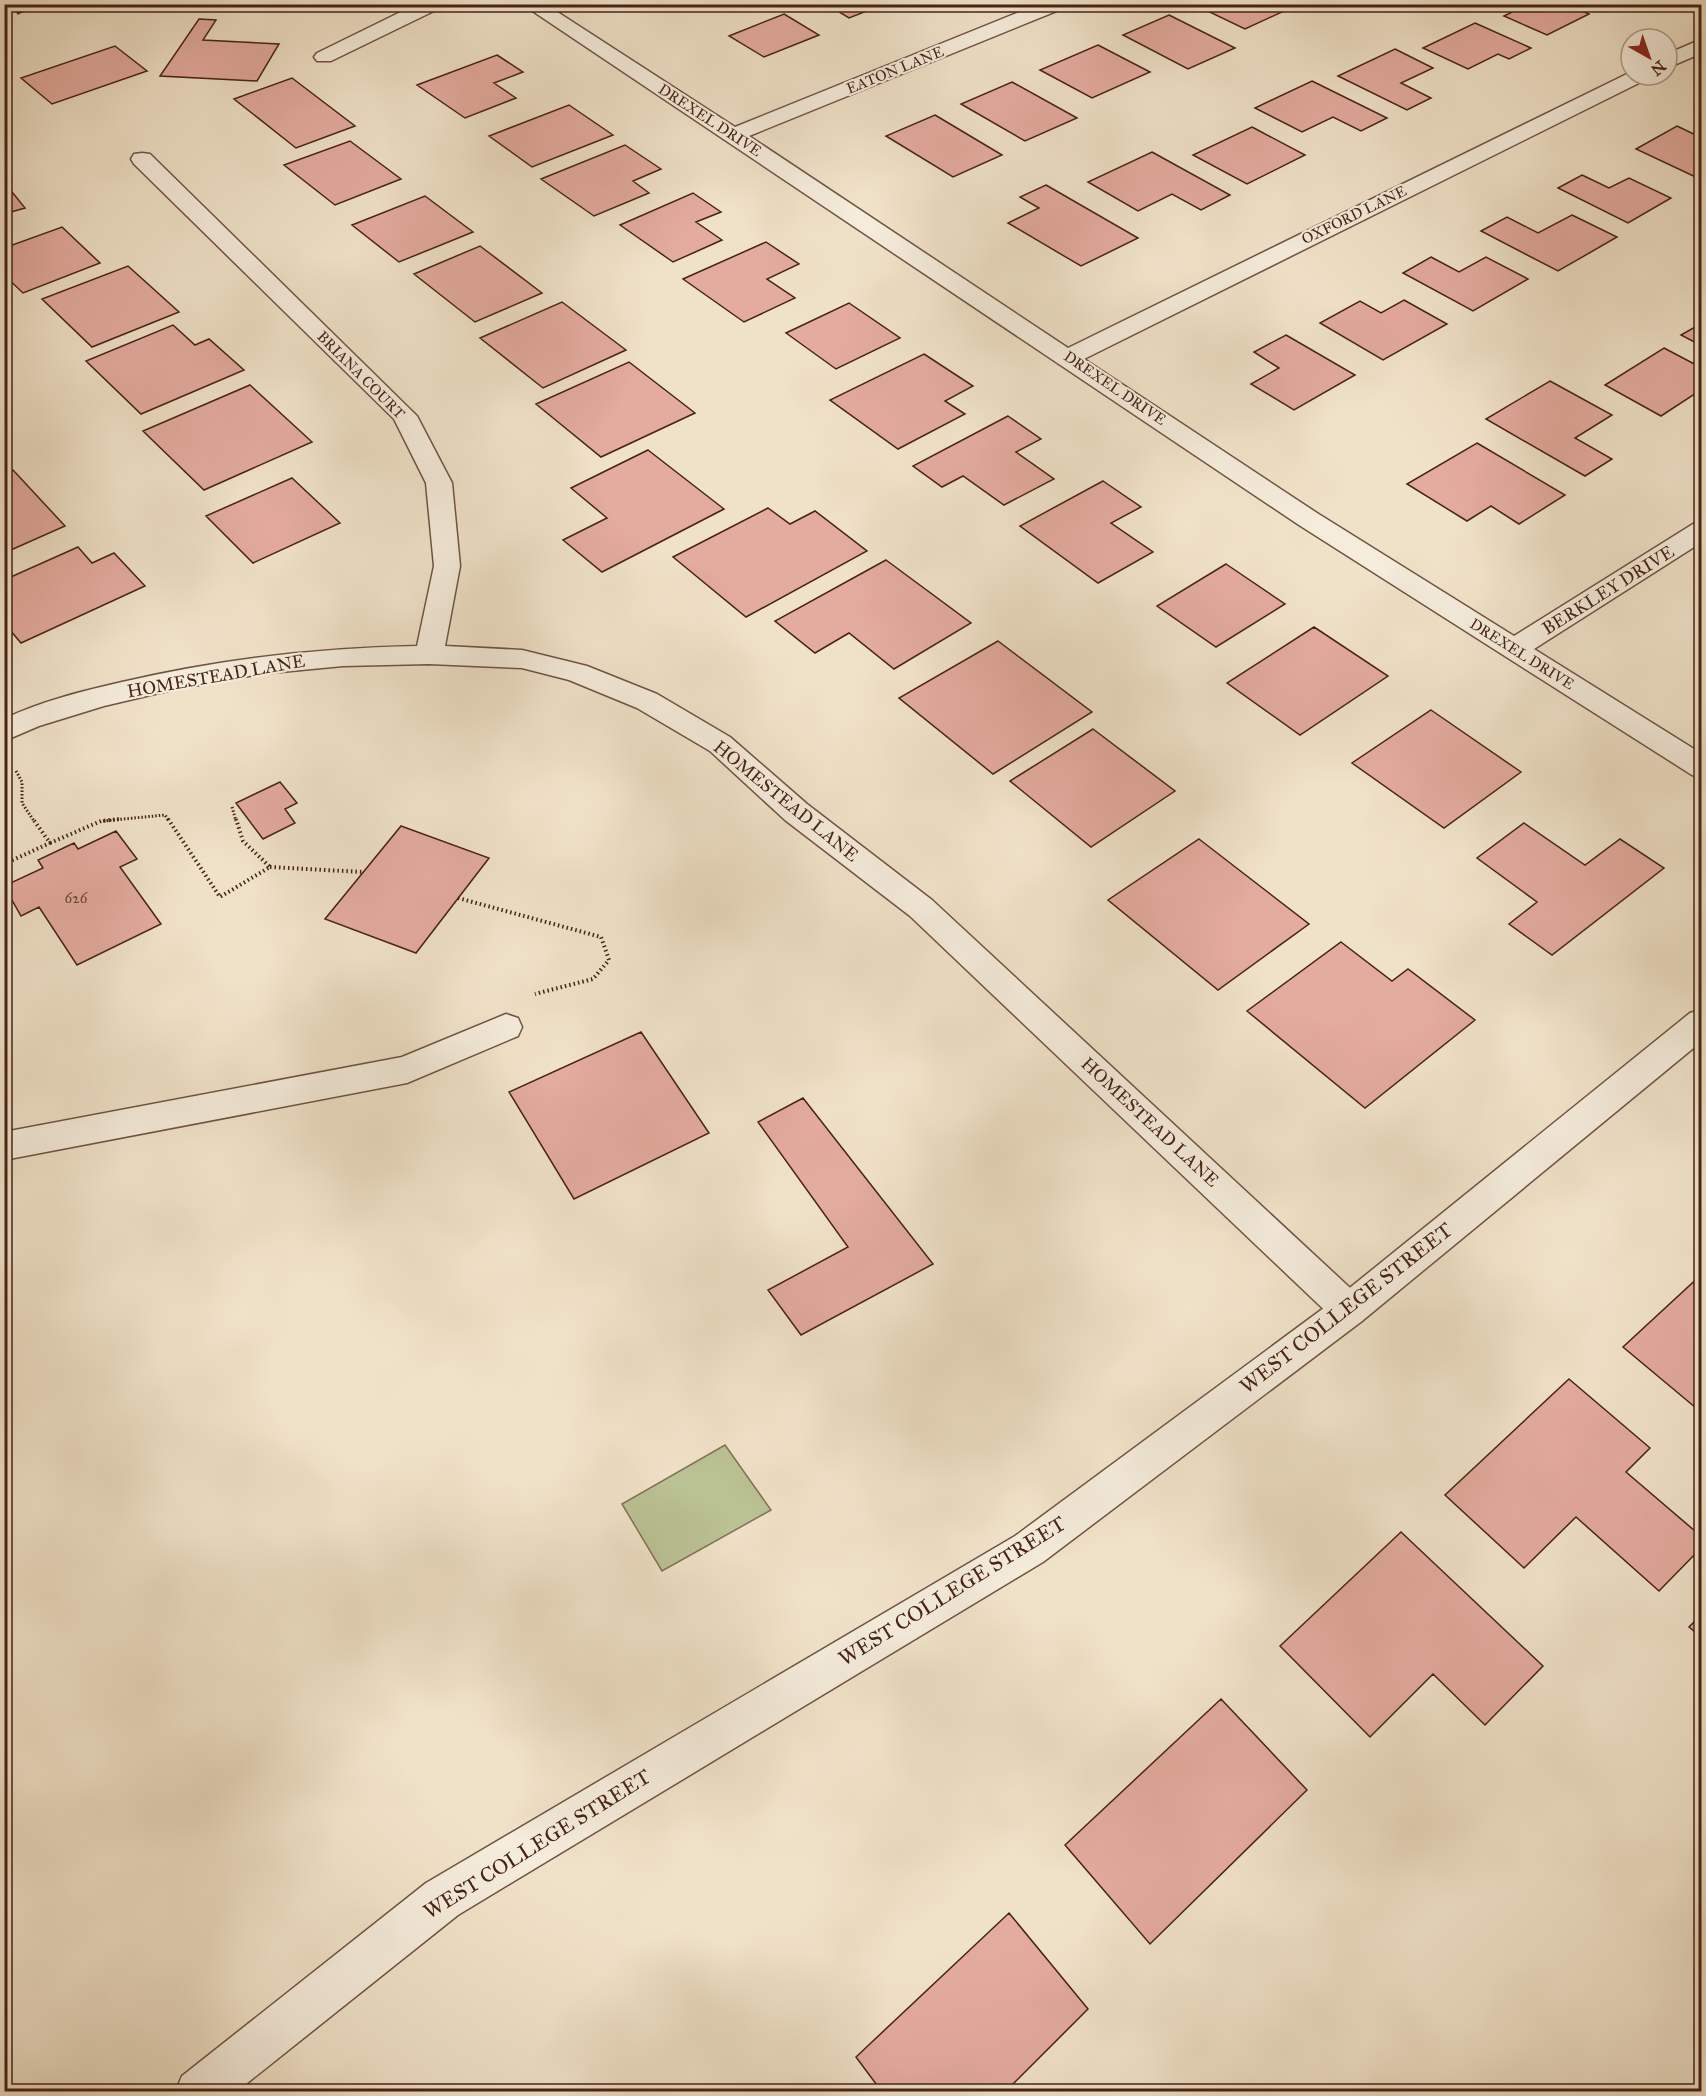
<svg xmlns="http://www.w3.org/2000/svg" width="1706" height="2096" font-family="'IM FELL Great Primer',serif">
  <rect width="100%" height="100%" fill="#f0e2c9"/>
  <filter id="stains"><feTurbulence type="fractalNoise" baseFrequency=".00333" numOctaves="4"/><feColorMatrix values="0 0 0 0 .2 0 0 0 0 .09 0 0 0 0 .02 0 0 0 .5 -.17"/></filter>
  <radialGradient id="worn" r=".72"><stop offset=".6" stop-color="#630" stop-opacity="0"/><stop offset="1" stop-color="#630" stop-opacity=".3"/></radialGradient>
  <path fill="#bbc395" stroke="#807355" stroke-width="1.5" d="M725 1445 771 1510 662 1571 622 1504Z"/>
  <path fill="#e4ab9f" stroke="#462315" stroke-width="1.5" d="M826 4H906L891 10 882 5 849 18Z
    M1200 4H1297V5L1245 29 1197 6Z
    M1528 4H1567L1589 14 1547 35 1504 16Z
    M784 14 819 35 764 57 729 36Z
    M1169 15 1235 48 1188 69 1123 35Z
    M199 19 216 20 203 40 279 44 257 81 160 76Z
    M1475 23 1531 48 1509 59 1498 54 1468 69 1423 48Z
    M1098 45 1150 72 1092 98 1040 70Z
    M115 46 147 71 52 104 21 78Z
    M1395 49 1433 68 1401 83 1431 98 1407 110 1338 76Z
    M497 55 523 72 494 83 516 98 465 118 417 85Z
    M292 78 355 126 296 148 234 99Z
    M1312 81 1387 118 1361 131 1333 117 1302 132 1255 108Z
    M1012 82 1077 118 1025 141 961 104Z
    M569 105 613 135 532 167 489 136Z
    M935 115 1002 155 953 177 886 136Z
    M1677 126 1702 138V180L1636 149Z
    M1252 127 1305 155 1247 184 1193 155Z
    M350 141 401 179 335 205 284 165Z
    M625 145 661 169 633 181 649 193 594 216 541 179Z
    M1152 152 1230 195 1201 210 1172 194 1138 211 1088 182Z
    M1582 175 1609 188 1629 178 1671 198 1628 223 1558 188Z
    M4 182 25 208 4 214Z
    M1046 185 1138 238 1081 266 1008 223 1039 208 1020 197Z
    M693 193 721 212 696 222 722 240 673 262 620 225Z
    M425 196 473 232 399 262 352 225Z
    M1572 215 1617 237 1558 271 1481 231 1507 217 1538 233Z
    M62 227 100 263 23 293 4 275V248Z
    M766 242 799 264 767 279 795 298 744 322 683 279Z
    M480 246 542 293 475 322 414 274Z
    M1431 257 1459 272 1486 257 1528 279 1473 311 1403 273Z
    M128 266 179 312 92 347 42 299Z
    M1404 300 1447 324 1383 360 1320 323 1360 301 1381 313Z
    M562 302 626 350 543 388 480 338Z
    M849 303 900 338 836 369 786 333Z
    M1702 323V346L1681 335Z
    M173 325 195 345 209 339 244 370 141 414 86 361Z
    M1286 335 1355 375 1294 410 1251 384 1279 368 1254 352Z
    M1664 348 1702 368V396L1696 393 1661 416 1605 385Z
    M924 354 973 386 945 401 965 414 898 449 830 400Z
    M629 362 695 413 601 457 536 404Z
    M1550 381 1612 415 1575 438 1612 459 1585 476 1486 419Z
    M250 385 312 442 204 490 143 431Z
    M1008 416 1041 439 1016 452 1054 479 1004 505 963 476 942 487 913 466Z
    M1477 443 1565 495 1519 524 1491 506 1467 521 1407 484Z
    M648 450 724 509 602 572 563 540 607 518 571 488Z
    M13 470 65 526 4 553V473Z
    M292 478 340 523 253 563 206 516Z
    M1103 481 1141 507 1111 523 1153 552 1098 583 1020 526Z
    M768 508 790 524 815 511 867 551 746 617 673 557Z
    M78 547 92 563 114 553 145 586 21 643 4 623V580Z
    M886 560 971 623 894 669 849 633 815 653 775 621Z
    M1226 564 1285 604 1216 647 1157 606Z
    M1314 627 1388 676 1300 735 1227 683Z
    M998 641 1092 712 993 774 899 698Z
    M1431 710 1521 772 1444 828 1352 763Z
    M1093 729 1175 791 1091 847 1010 781Z
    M280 782 297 803 285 809 295 823 263 839 236 803Z
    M1524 823 1585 865 1620 839 1664 868 1552 955 1509 924 1537 902 1477 858Z
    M401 826 489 858 416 953 325 919Z
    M116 831 137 859 120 867 161 924 77 965 39 907 21 916 4 886 43 868 38 860 74 843 78 849Z
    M1199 839 1309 924 1218 990 1108 900Z
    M1341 942 1392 981 1408 969 1475 1020 1365 1108 1247 1011Z
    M641 1032 709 1133 574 1199 509 1092Z
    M803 1098 933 1264 801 1335 768 1290 848 1247 758 1122Z
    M1702 1274V1413L1623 1347Z
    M1569 1379 1650 1448 1626 1472 1702 1537V1547L1659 1591 1576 1517 1524 1568 1445 1495Z
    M1401 1532 1543 1666 1485 1725 1433 1674 1370 1737 1280 1646Z
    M1702 1614V1638L1689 1627Z
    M1221 1699 1307 1790 1150 1944 1065 1845Z
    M1009 1913 1088 2009 1005 2092H882L856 2057Z"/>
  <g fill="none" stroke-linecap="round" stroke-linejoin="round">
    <defs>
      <path id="service" d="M506 1014 518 1018 522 1027 518 1036 407 1083 4 1160V1132L402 1057Z"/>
      <path id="minor" d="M417 4H442L440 8 331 61H317L314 57 317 53Z
        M522 4H545L735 127 1039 4H1066L1064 8 749 136 1068 348 1631 72V75H1650L1647 79 1084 359 1317 513 1514 636 1693 524 1702 522V542L1534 649 1702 754V778L1692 775 1299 525Z
        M1702 39V53L1667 68V54Z
        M142 153 150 154 417 416 452 483 460 566 445 646 522 650 587 666 657 694 730 737 807 804 932 900 1362 1299 1367 1310 1362 1321 1349 1326 1336 1321 910 916 785 820 710 751 637 708 569 680 522 668 429 664 343 666 260 674 172 690 104 706 39 726 4 741V719C41 701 83 691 122 682 220 659 317 648 417 646L434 566 426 483 394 419 134 164 131 159 134 154Z"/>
      <path id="tertiary" d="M1702 1009V1041L1362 1321 1043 1562 458 1915 236 2092H175L182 2076 426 1883 1015 1536 1336 1299 1690 1013Z"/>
    </defs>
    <use href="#service" stroke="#705342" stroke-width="3"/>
    <use href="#minor" stroke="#705342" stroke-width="3"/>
    <use href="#tertiary" stroke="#705342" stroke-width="3"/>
    <path stroke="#462315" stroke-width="3" stroke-dasharray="1.5 2" stroke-linecap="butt" d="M16 771 22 782V803L34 821
      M232 807 236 821
      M103 821 165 815 169 821"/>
    <path stroke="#462315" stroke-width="4" stroke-dasharray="1.5 3" stroke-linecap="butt" d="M168 819 220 897 270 867 243 841 236 819
      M50 843 101 821 119 819
      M4 864 50 843 33 819
      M270 867 363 872
      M458 898 601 937 609 960 593 979 535 994"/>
    <use href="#service" fill="#f5ecdc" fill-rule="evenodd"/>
    <use href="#minor" fill="#f5ecdc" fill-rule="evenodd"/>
    <use href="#tertiary" fill="#f5ecdc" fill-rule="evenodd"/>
    <path stroke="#462315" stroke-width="3" stroke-dasharray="7 7" stroke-linecap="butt" d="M4 19 38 4"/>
  </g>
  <g text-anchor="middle" stroke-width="4.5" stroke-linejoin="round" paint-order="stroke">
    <g font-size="15" fill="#462315" stroke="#f5ecdc">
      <text transform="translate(895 70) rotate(-22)" y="5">EATON LANE</text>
      <text transform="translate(710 120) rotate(33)" y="5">DREXEL DRIVE</text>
      <text transform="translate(1354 215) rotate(-26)" y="5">OXFORD LANE</text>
      <text transform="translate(361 375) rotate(45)" y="5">BRIANA COURT</text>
      <text transform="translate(1115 388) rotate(34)" y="5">DREXEL DRIVE</text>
      <text transform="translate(1522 654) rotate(32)" y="5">DREXEL DRIVE</text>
    </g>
    <g font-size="15" fill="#6e4538">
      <text x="76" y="903">626</text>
    </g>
    <g font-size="18" fill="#462315" stroke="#f5ecdc">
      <text transform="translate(1608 590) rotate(-32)" y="6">BERKLEY DRIVE</text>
      <text transform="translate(216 676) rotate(-10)" y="6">HOMESTEAD LANE</text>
      <text transform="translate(786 801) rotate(39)" y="6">HOMESTEAD LANE</text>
      <text transform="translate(1150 1122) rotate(43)" y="6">HOMESTEAD LANE</text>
    </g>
    <g font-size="21" fill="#462315" stroke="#f5ecdc">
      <text transform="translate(1346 1308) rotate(-38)" y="7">WEST COLLEGE STREET</text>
      <text transform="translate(952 1591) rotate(-32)" y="7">WEST COLLEGE STREET</text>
      <text transform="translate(537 1844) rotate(-32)" y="7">WEST COLLEGE STREET</text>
    </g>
  </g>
  <rect width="1706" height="2096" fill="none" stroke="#f0e2c9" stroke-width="24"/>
  <rect x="6" y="6" width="1694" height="2084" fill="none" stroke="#462315" stroke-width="3"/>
  <rect x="12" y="12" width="1682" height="2072" fill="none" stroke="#462315" stroke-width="1.5"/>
  <g transform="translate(1649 57) rotate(140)"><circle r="28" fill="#f5ecdc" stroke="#af9c8c" stroke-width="1.5"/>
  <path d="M0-4.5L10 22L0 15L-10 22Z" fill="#8f2418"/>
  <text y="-9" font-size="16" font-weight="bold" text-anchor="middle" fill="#462315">N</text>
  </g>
  <rect width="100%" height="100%" filter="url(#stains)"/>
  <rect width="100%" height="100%" fill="url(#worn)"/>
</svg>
